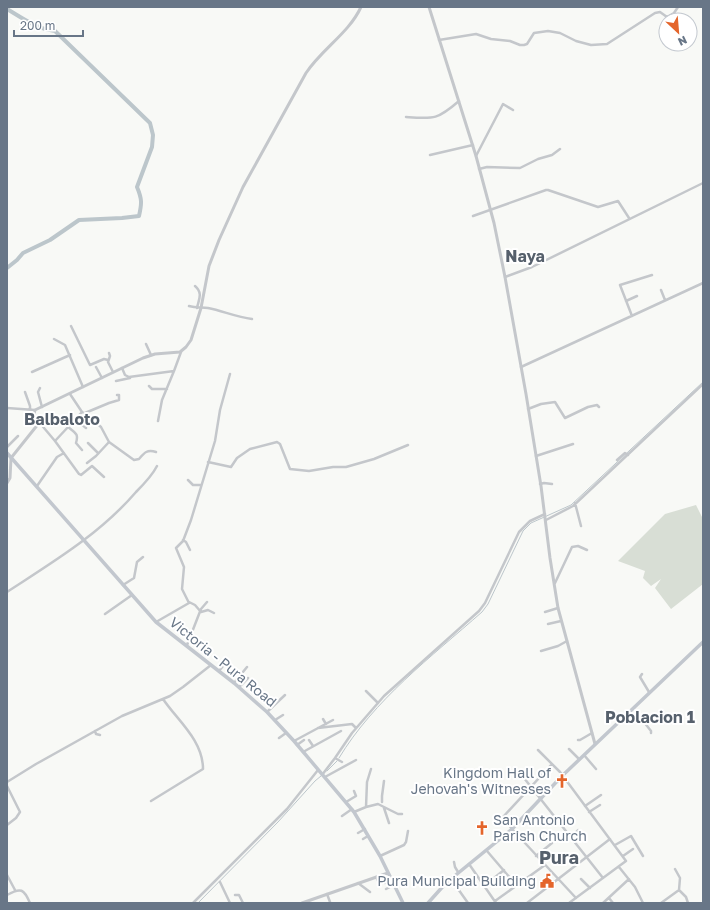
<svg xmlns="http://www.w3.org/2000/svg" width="710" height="910" font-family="'Golos Text',sans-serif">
  <rect width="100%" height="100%" fill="#f8f9f6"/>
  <path fill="#d8ded5" d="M696 505 703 519V584L671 609 655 588 661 579 651 586 643 578 645 571 618 561 665 514Z"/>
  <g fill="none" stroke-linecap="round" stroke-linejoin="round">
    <path stroke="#bcc6cb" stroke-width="1" d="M339 758C374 700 431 657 482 612L488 604 523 531 531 523 571 505 703 382
      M327 771 337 761
      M198 903 278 822 315 781 321 776"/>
    <path stroke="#bcc6cb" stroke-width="4" d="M7 9C22 18 37 29 55 31L150 123 153 135 152 147 137 187C142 199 142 203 139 216L122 218 79 220 50 240 23 253 17 260 7 268"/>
    <path stroke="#c4c7cb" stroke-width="2.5" d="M439 40 476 34 491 39 510 41 520 45H524L527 44 534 33 548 31 560 33 576 41 591 45 607 44 655 13 660 12 667 17 674 13 678 7
      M406 117C434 119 437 120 459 101
      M430 155 473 145
      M476 156 503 104 513 110
      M479 169 487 167 520 168 538 159 552 155 560 149
      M473 216 546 190H548L598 207 618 201 629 218
      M505 277 532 267 703 183
      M195 286C203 293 199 299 197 308
      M661 290 665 300
      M626 301 637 296
      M189 306C196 308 202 307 208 308 223 311 236 317 252 319
      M632 316 620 285 652 275
      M71 326 90 365 104 359 108 360
      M54 339 65 345 83 387
      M146 344 151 355
      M109 353 110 356 108 362 113 372
      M96 367 102 378
      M521 367 703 283
      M122 368 125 375 129 377 174 371 181 352
      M32 372 70 355
      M116 381 130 378
      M149 386 152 389H167
      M40 388 38 392 42 407
      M25 392 30 406V410
      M7 408 35 410
      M528 409 541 404 555 402 565 418 588 407 597 405 599 407
      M82 412 86 414 101 427 109 442 134 460 139 459C144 453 147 449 156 452
      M85 413 109 403 119 400V395H117
      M75 419 86 428
      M158 421 162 400 174 371
      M39 422 55 441 82 412 70 394
      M68 427C75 433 79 433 76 443L82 450
      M55 441 79 474 81 475 92 466 104 477
      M88 443 98 453
      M7 447 18 436
      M536 456 573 444
      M617 460 625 453 628 455
      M208 462 231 467 237 458 250 449 277 442 280 444 290 469 309 471 333 467H346L374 459 408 445
      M87 463 96 456 109 442
      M188 480 193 485H201
      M540 484 544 483 552 484
      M37 486 57 457 64 453
      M575 503 581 526
      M546 520 573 506 703 384
      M183 540 186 542 190 550
      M555 583 572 547 578 546 587 550
      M123 585 134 578 137 562 143 557
      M7 592C53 562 100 534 136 492 144 484 152 476 157 466
      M189 602 195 605 201 612 208 610 214 613
      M545 612 558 608
      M105 614 132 595
      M156 622 189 603 182 589 184 567 176 548 183 541 191 520 215 441 220 410 230 374
      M548 624 561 621
      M187 645 201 609 207 602
      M541 651 558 646 567 641
      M219 671 223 666 225 665 233 670
      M642 674 640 677 649 692
      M234 683 247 667
      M239 687 248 678
      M366 691 378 703
      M267 712 285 695
      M323 719 326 724
      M622 719 640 717 651 731V733
      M275 720 283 715
      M318 728 352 724 356 728
      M95 731 96 734 100 735
      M279 738 286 733
      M309 740 313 746
      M578 740H580L592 733
      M294 741 333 720
      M297 745 304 740
      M569 749 579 759
      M538 750 560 772 626 861 569 903
      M303 752 341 731
      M584 755 596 769
      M335 758 342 762
      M552 764 503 817 512 829 576 898
      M322 775 335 758 352 733 384 696 479 611 485 603 519 532 530 521 545 514
      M325 777 356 760
      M524 778 603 878
      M7 782 36 764 122 716 170 696 183 687 211 665
      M7 786 20 812 16 818 7 825
      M151 801 203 769C203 740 177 720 163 699
      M346 802 356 796 354 791
      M382 802V796L384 781
      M585 806 601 795
      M366 807 378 804 398 814H402
      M384 808 389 823
      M354 812 366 807 367 782 371 769
      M589 812 600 805
      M342 816 352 809
      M358 833 365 829
      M571 838 578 830
      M363 839 368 836
      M615 845 631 836 643 856
      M487 851 517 886
      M380 856 404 845 406 842 408 831
      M536 856 552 843
      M623 856 633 849
      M454 862 455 867 458 872
      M469 864 496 903
      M619 867 635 887 643 903
      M675 869 680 878 679 890 686 897 688 903
      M7 875 15 890
      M376 877 378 881
      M451 879 468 903
      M581 879 590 888
      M220 882 230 903
      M358 883 370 892
      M385 883 391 880
      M484 886 504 870
      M386 889 394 885
      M327 894 330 902
      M7 895C21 887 24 889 30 903
      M235 895H239L243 903
      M609 898 613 903
      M495 901 545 865
      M193 903 287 809 318 770
      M527 903 610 839
      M603 903 629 879
      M661 903 679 890"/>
    <path stroke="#c4c7cb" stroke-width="3" d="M429 7 476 156 494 223 505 277 526 394 541 486 550 558 558 608 595 744
      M7 483 10 478 11 458 39 423 34 414 35 410 143 358 155 354 180 352 186 347 191 340 201 308 209 266 219 240 243 187 306 73C322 49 349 33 361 7
      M302 903 388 873"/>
    <path stroke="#c2c7ce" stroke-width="3.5" d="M7 453 156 622 234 683 267 712 294 741 354 812 380 856 403 903
      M428 903 446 883 512 829 562 776 703 642"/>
  </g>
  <defs>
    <symbol id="church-bare" viewBox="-9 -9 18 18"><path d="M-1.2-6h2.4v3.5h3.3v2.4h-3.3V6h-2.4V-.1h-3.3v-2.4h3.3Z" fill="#e4652b" stroke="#fff" stroke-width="2.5" paint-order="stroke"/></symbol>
    <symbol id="civic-bare" viewBox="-9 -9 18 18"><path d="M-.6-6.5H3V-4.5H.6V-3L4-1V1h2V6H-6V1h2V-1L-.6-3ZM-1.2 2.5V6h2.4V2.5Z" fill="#e4652b" stroke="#fff" stroke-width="2.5" paint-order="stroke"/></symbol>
  </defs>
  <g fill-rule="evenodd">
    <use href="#church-bare" x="552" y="771" width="20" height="20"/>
    <use href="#church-bare" x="472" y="818" width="20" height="20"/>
    <use href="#civic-bare" x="537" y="871" width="20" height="20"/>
  </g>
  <g text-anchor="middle" stroke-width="4" stroke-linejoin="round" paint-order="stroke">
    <g font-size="14" fill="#687687" stroke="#fff">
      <text transform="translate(223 662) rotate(39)" y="5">Victoria - Pura Road</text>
    </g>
    <g font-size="14" fill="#687687" stroke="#fff" text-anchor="end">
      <text x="551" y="778">Kingdom Hall of<tspan x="551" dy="16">Jehovah's Witnesses</tspan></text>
      <text x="493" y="825" text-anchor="start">San Antonio<tspan x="493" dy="16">Parish Church</tspan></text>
      <text x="536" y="886">Pura Municipal Building</text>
    </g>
    <g font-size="16" font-weight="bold" fill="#56606c" stroke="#fff">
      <text x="525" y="262">Naya</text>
      <text x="62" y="425">Balbaloto</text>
      <text x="650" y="723">Poblacion 1</text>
    </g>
    <g font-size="18" font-weight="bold" fill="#56606c" stroke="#fff">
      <text x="559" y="864">Pura</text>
    </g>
  </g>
  <rect width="710" height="910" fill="none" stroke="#687687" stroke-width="16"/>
  <g transform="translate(678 32) rotate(154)"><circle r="19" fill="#ffffff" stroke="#c3c8cf"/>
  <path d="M0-3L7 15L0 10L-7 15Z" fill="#e4652b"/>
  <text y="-6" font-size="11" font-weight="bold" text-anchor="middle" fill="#687687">N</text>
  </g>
  <path d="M14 30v6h69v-6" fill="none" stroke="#687687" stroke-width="2"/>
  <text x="20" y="30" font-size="12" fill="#687687" stroke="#ffffff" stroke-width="3" paint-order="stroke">200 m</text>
</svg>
